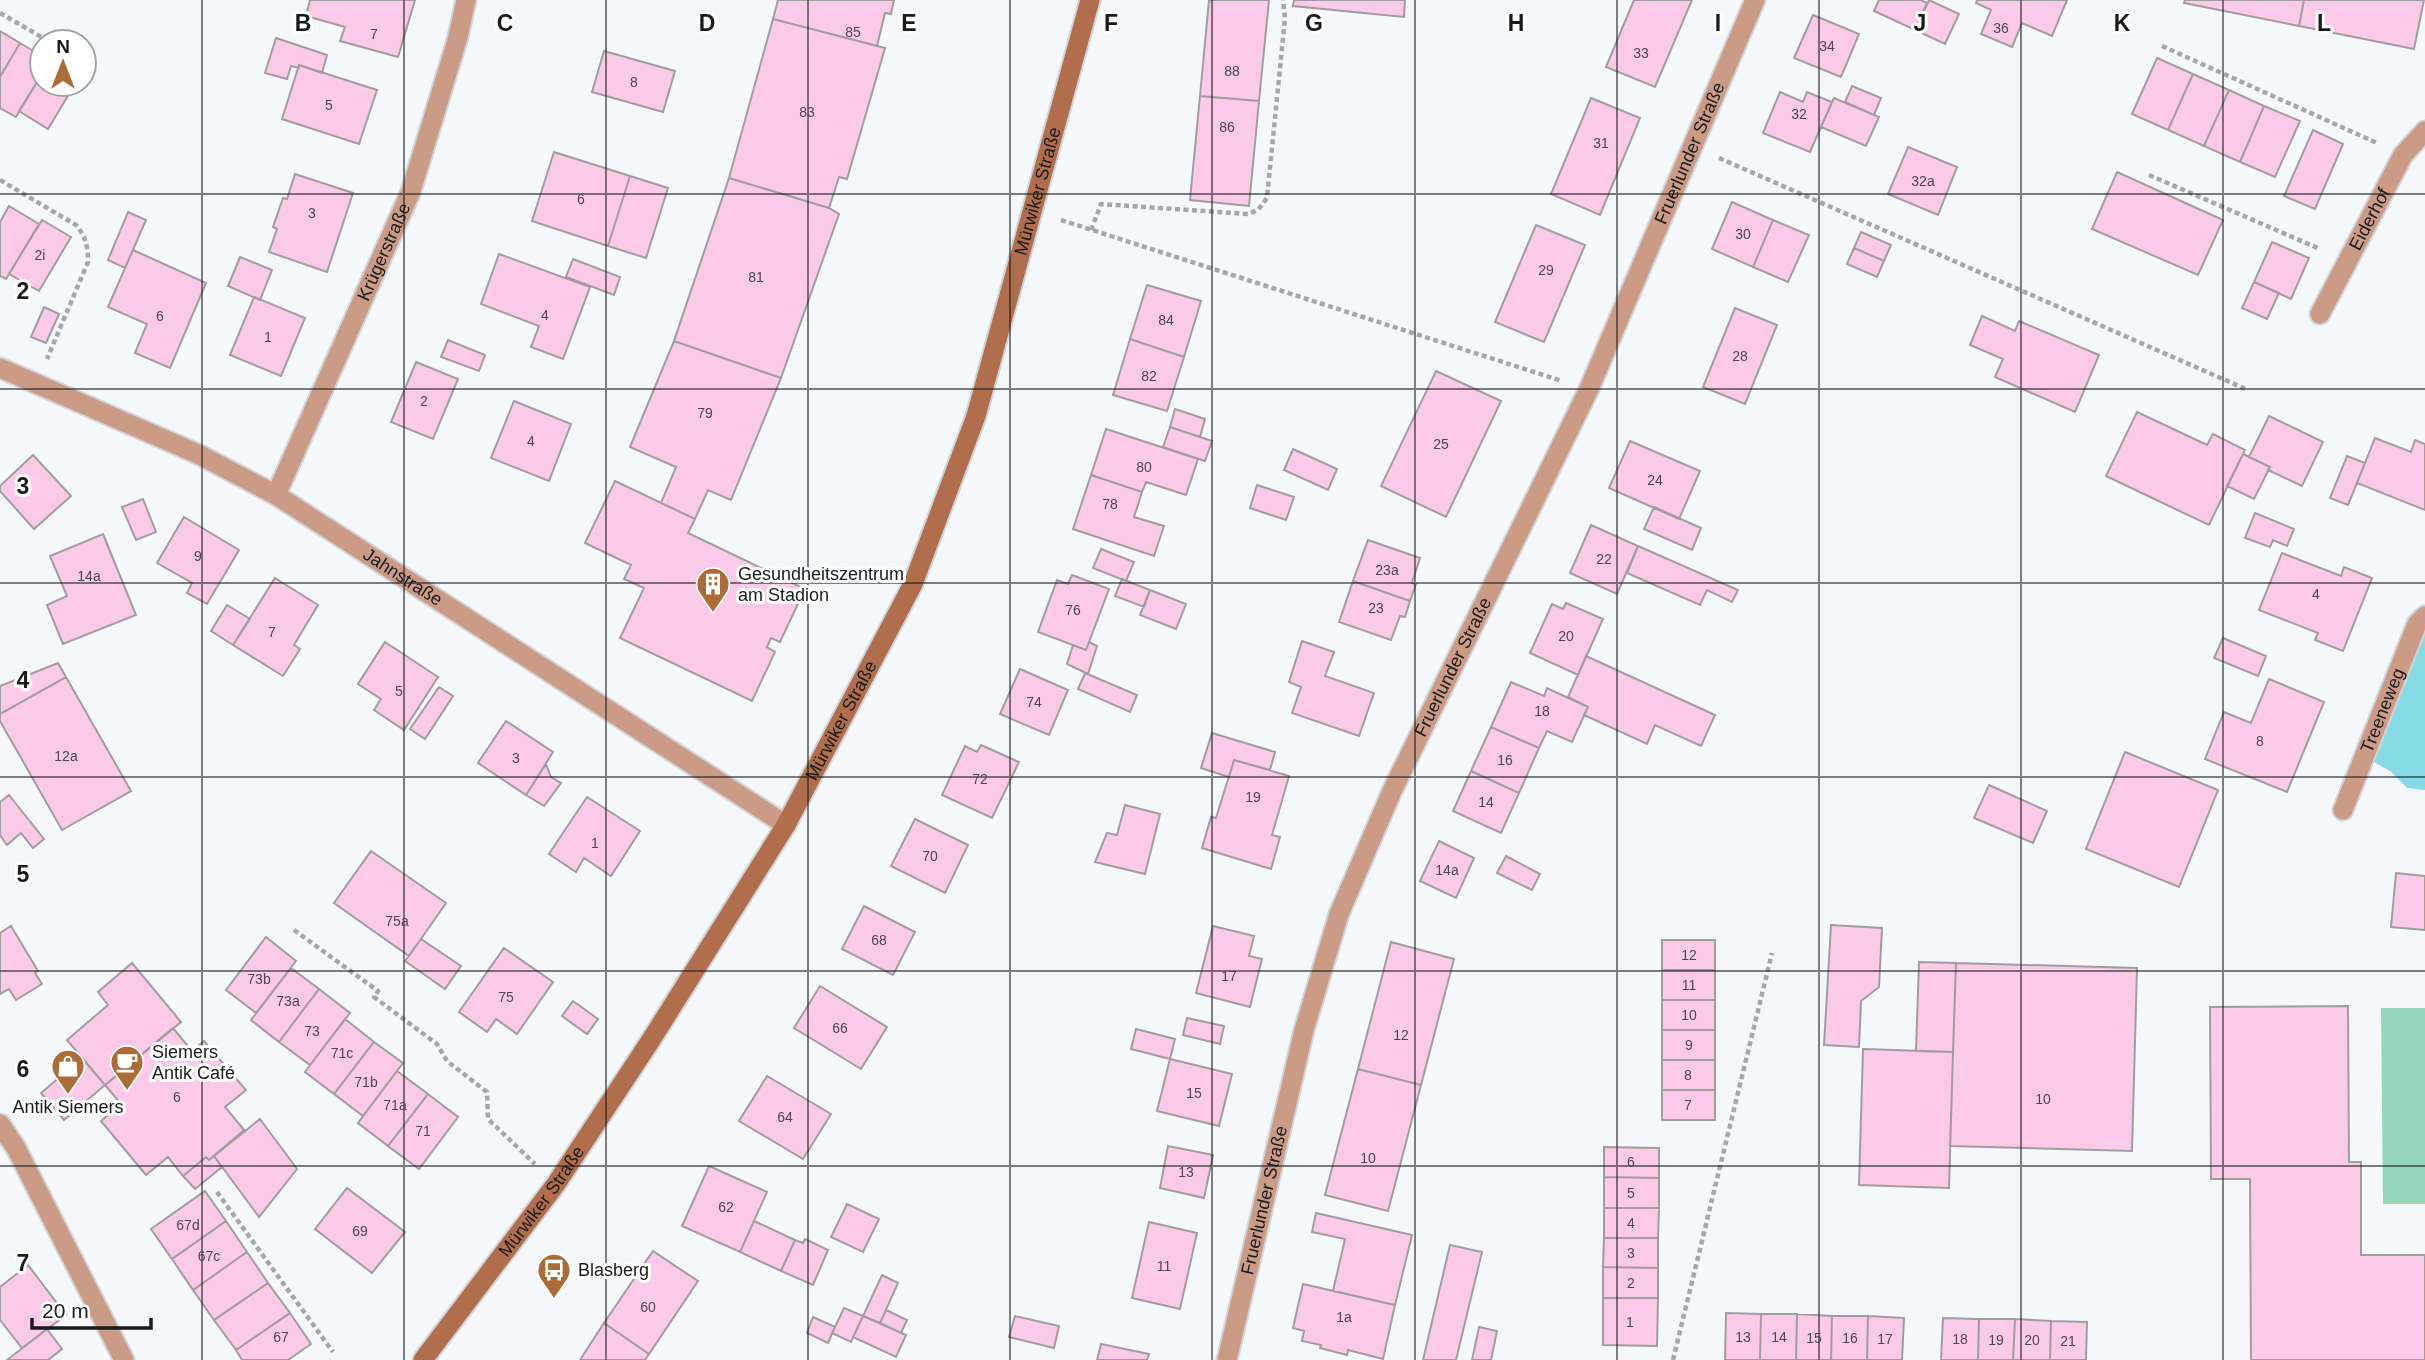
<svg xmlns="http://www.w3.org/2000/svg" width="2425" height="1360" font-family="Arial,sans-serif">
  <rect width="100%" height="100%" fill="#f4f8fb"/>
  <path fill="#98d6b9" d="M2381 1008H2425V1204H2383Z"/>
  <path fill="#85dae6" d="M2425 632V790L2407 788 2390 771 2374 762Z"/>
  <path fill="#fbcae8" stroke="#a19d9f" stroke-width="2" d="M310 0H415L398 57 340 41 345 27 306 16Z
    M778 0H894L891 14 885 13 877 46 773 19Z
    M1209 0H1269L1259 101 1200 96Z
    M1294 0H1405L1404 17 1293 6Z
    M1634 0H1692L1655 87 1606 67Z
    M1879 0H1921L1927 3 1915 30 1874 11Z
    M1929 0 1959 14 1945 44 1915 30Z
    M1977 0H2067L2052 36 2022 23 2012 47 1981 34 1991 10 1976 3Z
    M2185 0H2304L2299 26 2184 3Z
    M2304 0H2424L2414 49 2299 26Z
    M1813 15 1859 34 1841 77 1794 58Z
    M773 19 885 48 847 179 839 177 829 208 729 178Z
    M0 31 20 43 0 77Z
    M276 38 327 55 322 73 299 65V68L291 66 287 79 265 73Z
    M20 43 42 56V74L16 117 0 108V77Z
    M604 51 675 71 663 112 592 92Z
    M2157 58 2193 74 2168 130 2132 114Z
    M299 65 377 90 359 144 282 119Z
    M42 74V84H75L48 129 19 111Z
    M2193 74 2229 90 2204 146 2168 130Z
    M1852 86 1881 98 1874 115 1845 102Z
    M2229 90 2264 106 2240 162 2204 146Z
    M1780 92 1803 102 1807 92 1832 102 1810 152 1763 133Z
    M1200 96 1259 101 1249 206 1190 200Z
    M1591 98 1640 118 1600 215 1551 194Z
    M1834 98 1879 117 1866 146 1821 127Z
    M2264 106 2300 121 2275 177 2240 162Z
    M2313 130 2343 144 2315 209 2284 196Z
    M1908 147 1957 167 1938 215 1888 194Z
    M554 152 630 176 608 246 532 221Z
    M2117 172 2223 220 2198 275 2092 229Z
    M295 174 353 193 327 272 269 252 277 229 273 227 283 198 287 199Z
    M630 176 668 188 646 258 608 246Z
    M729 178 829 208 839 214 781 378 674 341Z
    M1732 202 1773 220 1753 267 1712 249Z
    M9 206 39 224 6 279 0 276V222Z
    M128 212 146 220 125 268 108 260Z
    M42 220 71 237 39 291 9 274Z
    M1773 220 1809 235 1788 282 1753 267Z
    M1536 225 1585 245 1544 342 1495 322Z
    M1861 232 1891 245 1884 261 1854 248Z
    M2272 242 2309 258 2291 299 2254 282Z
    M1854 248 1884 261 1877 277 1847 264Z
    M133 250 206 283 170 368 135 353 147 324 108 307Z
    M499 254 590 287 563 359 531 347 539 326 481 304Z
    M240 257 272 270 260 300 228 286Z
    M573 259 620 277 614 295 566 277Z
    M2254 282 2279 293 2267 319 2242 308Z
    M1147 285 1201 301 1184 357 1130 339Z
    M254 297 305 318 281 376 230 355Z
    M44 307 59 314 46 343 31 337Z
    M1735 308 1777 325 1745 404 1703 387Z
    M1982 316 2015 331 2019 321 2099 355 2075 412 1995 377 2003 359 1970 345Z
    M1130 339 1184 357 1167 411 1113 395Z
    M448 340 485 355 479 371 441 357Z
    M674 341 781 378 731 500 708 490 695 519 661 503 676 467 630 447Z
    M416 362 458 379 433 439 391 422Z
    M1436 371 1501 401 1446 517 1381 486Z
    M514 401 571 424 549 481 491 458Z
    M1175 409 1205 419 1200 437 1170 427Z
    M2137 412 2207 445 2213 434 2245 450 2209 525 2106 476Z
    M2269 416 2323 442 2302 486 2268 470 2270 467 2249 457Z
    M1170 427 1212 441 1205 461 1163 447Z
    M1106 429 1198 459 1186 495 1146 482 1142 492 1091 475Z
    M2375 438 2411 452 2415 440 2425 444V510L2357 483Z
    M1630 441 1700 471 1679 519 1609 488Z
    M1293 449 1337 469 1328 490 1284 470Z
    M2243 454 2270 467 2254 499 2227 486Z
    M33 455 71 496 34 529 0 491V486Z
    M2347 456 2365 463 2348 505 2330 498Z
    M1091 475 1142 492 1134 517 1164 526 1154 556 1073 529Z
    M615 481 695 519 688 533 805 589 780 642 771 638 767 647 775 652 752 701 620 638 644 588 624 579 631 565 585 543Z
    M1257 485 1294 497 1286 520 1250 508Z
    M143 499 156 532 136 540 122 507Z
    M1654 507 1701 528 1692 550 1644 529Z
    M2255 513 2294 529 2287 546 2273 540 2270 547 2245 538Z
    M184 517 239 550 207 604 187 593 192 583 157 563Z
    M1591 525 1638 546 1617 594 1570 573Z
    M103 534 136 615 63 644 47 605 67 596 50 556Z
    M1368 540 1420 558 1412 583 1416 584 1410 601 1353 581Z
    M1638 546 1738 590 1732 602 1707 590 1700 605 1627 573Z
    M1101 549 1134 562 1126 581 1093 568Z
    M2282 553 2341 576 2344 567 2372 578 2343 651 2315 640 2318 633 2259 610Z
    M1072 575 1109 589 1086 650 1038 632 1057 580 1068 584Z
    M275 578 318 605 294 645 300 649 283 676 233 645Z
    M1122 579 1150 590 1144 607 1115 596Z
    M1353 581 1410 601 1405 617 1400 616 1391 640 1339 622Z
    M1150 590 1186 604 1176 629 1140 615Z
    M1566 603 1603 619 1578 675 1530 653 1552 604 1563 609Z
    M227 605 250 619 233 645 211 631Z
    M2223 638 2266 656 2258 676 2214 658Z
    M1302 641 1334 652 1325 676 1374 693 1359 736 1292 713 1301 687 1289 682Z
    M385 642 438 677 404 730 374 710 381 699 358 684Z
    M1089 642 1097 646 1088 674 1067 664 1073 645 1086 650Z
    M1586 656 1715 715 1701 746 1655 725 1647 744 1584 715 1588 707 1568 697Z
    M58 663 66 677 0 714V686Z
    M1020 669 1068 690 1049 735 1000 714Z
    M1085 673 1137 695 1130 712 1078 689Z
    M66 677 131 791 62 830 0 721V714Z
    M2269 679 2324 702 2287 792 2205 759 2224 712 2251 723Z
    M1511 682 1544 696 1547 688 1588 707 1572 742 1547 731 1539 748 1491 727Z
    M439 687 453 696 425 739 410 729Z
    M506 721 553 752 526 795 478 763Z
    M1491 727 1539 748 1519 793 1471 771Z
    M1212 733 1275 752 1270 770 1234 760 1229 777 1201 768Z
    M981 745 1019 762 992 818 942 795 965 746 977 752Z
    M2125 752 2218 790 2179 887 2086 849Z
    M1234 760 1289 776 1272 835 1280 837 1271 869 1202 848 1211 817 1216 818Z
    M546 764 551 777 561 783 544 806 526 795Z
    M1471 771 1519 793 1501 833 1453 811Z
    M1989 785 2047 811 2033 843 1974 818Z
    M9 795 44 839 33 848 21 833 7 845 0 835V802Z
    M587 797 640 831 611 876 584 858 576 872 549 854Z
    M1125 805 1160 814 1145 874 1095 862 1107 833 1117 835Z
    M915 819 968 845 945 893 891 866Z
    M1439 841 1474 858 1456 898 1420 881Z
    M371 851 446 903 409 956 334 903Z
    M1506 856 1540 874 1532 890 1497 873Z
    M2396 873 2425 876V930L2391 927Z
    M864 906 915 932 893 975 842 949Z
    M1831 925 1882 928 1879 987 1861 1001 1859 1047 1824 1045Z
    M11 926 38 971 35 973 42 984 16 1000 9 989 0 994V933Z
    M1213 926 1254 936 1249 956 1262 959 1250 1007 1196 993Z
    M266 937 296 961 256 1013 226 990Z
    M421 939 461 966 445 989 405 961Z
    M1662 940H1715V970H1662Z
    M1391 942 1454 959 1421 1085 1358 1069Z
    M504 948 553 982 517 1034 496 1019 487 1032 459 1012Z
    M1919 962 1956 963 1953 1052 1916 1051Z
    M132 963 181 1022 105 1085 67 1040 108 1005 98 992Z
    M1956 963 2137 968 2132 1151 1950 1146Z
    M291 968 319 989 279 1042 251 1020Z
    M1662 970H1715V1000H1662Z
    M820 986 887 1027 861 1069 794 1028Z
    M319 989 350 1013 310 1065 279 1042Z
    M1662 1000H1715V1030H1662Z
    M573 1001 598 1019 587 1034 562 1016Z
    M2348 1006 2349 1162H2361V1255H2425V1360H2251L2250 1179H2211L2210 1007Z
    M1187 1018 1224 1026 1220 1044 1183 1035Z
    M345 1019 374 1042 334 1094 305 1072Z
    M173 1028 192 1051 204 1041 246 1090 225 1107 244 1130 209 1160 206 1157 183 1176 168 1157 146 1175 101 1121 121 1104 105 1085Z
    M1136 1029 1175 1039 1170 1059 1131 1049Z
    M1662 1030H1715V1060H1662Z
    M374 1042 403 1063 363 1116 334 1094Z
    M1863 1049 1953 1052 1949 1188 1859 1185Z
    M82 1058 105 1085 64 1120 41 1093Z
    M1170 1059 1232 1074 1219 1126 1157 1111Z
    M1662 1060H1715V1090H1662Z
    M1358 1069 1421 1085 1388 1211 1325 1195Z
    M397 1071 428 1094 388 1146 358 1123Z
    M767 1076 831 1114 803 1159 739 1121Z
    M1662 1090H1715V1120H1662Z
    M428 1094 458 1117 419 1169 388 1146Z
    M260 1119 297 1169 259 1217 214 1156Z
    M1168 1146 1213 1155 1204 1198 1160 1188Z
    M1604 1147 1659 1148V1178L1604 1177Z
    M214 1156 222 1167 195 1189 183 1176 206 1157 209 1160Z
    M709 1166 767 1192 740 1252 682 1226Z
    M1604 1177 1659 1178V1208H1604Z
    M347 1188 405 1232 372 1273 315 1229Z
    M205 1191 226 1221 172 1259 151 1229Z
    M847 1204 879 1219 863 1252 831 1237Z
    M1604 1208H1659L1658 1238H1604Z
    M1316 1213 1412 1235 1395 1305 1333 1291 1345 1239 1312 1232Z
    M226 1221 247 1252 193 1290 172 1259Z
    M754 1221 795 1240 781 1271 740 1252Z
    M1149 1222 1197 1233 1180 1309 1132 1298Z
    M1604 1238H1658V1268L1603 1267Z
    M805 1239 828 1250 813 1285 781 1271 795 1240 803 1243Z
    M1450 1245 1482 1252 1456 1360H1423Z
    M653 1251 698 1281 649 1354 604 1323Z
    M247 1252 268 1283 214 1320 193 1290Z
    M28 1265 66 1315 22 1348 0 1320V1287Z
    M1603 1267 1658 1268V1298H1603Z
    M882 1275 898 1283 880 1323 863 1316Z
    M268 1283 290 1313 236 1350 214 1320Z
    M1303 1284 1395 1305 1383 1359 1348 1350 1347 1355 1320 1348 1321 1345 1302 1341 1304 1331 1293 1328Z
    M1603 1298H1658L1657 1346 1603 1345Z
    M844 1308 863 1316 851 1342 832 1333Z
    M886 1310 907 1320 901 1333 880 1323Z
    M290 1313 311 1344 288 1360H242L236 1350Z
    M1726 1313 1761 1314 1760 1360H1725Z
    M1761 1314H1797L1796 1360H1760Z
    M1797 1314 1832 1316 1831 1360H1796Z
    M863 1316 906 1335 896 1357 853 1337Z
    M1015 1316 1059 1326 1054 1348 1009 1337Z
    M1832 1316H1868L1867 1360H1831Z
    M1868 1316 1904 1318 1902 1360H1867Z
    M813 1317 835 1327 828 1343 807 1333Z
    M1943 1318 1979 1319 1978 1360H1941Z
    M1979 1319H2015L2013 1360H1978Z
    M2015 1319 2051 1321 2050 1360H2013Z
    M2051 1321 2087 1322 2086 1360H2050Z
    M604 1323 649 1354 645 1360H580Z
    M1479 1327 1497 1331 1491 1360H1472Z
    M47 1329 62 1349 48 1360H7Z
    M1101 1344 1149 1354 1147 1360H1097Z"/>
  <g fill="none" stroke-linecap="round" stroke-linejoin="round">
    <defs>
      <g id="service">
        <path id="s1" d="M2343 810 2417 624 2425 616"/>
      </g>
      <g id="minor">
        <path id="s2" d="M2320 314 2403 155 2425 131"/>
        <path id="s3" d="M0 368 198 454 276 495 786 825"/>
        <path id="s4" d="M276 495 411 191 458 37 466 0"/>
        <path d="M0 1124 16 1148 124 1360"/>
        <path id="s5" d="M1227 1360 1304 1030 1339 914 1392 791 1589 389 1755 0"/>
      </g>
      <g id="secondary">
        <path id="s6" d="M423 1360 556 1184 651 1040 786 825 913 584 976 416 1090 0"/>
      </g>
    </defs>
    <use href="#service" stroke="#d1d4d7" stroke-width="23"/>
    <use href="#minor" stroke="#d1d4d7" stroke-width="23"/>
    <use href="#secondary" stroke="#d1d4d7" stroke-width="23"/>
    <path stroke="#a4a7a9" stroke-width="4.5" stroke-dasharray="5 3.5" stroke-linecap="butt" d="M0 13 50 42
      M2162 46 2377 143
      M1719 158 2248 390
      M2149 175 2320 249
      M0 180 76 225C86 237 88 246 88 262L47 359
      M1061 220 1562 381
      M1091 230 1101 204 1248 214 1258 210 1267 198 1285 18 1283 0
      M294 930 378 991 374 997 437 1044 447 1061 487 1092 488 1119 535 1164
      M217 1192 333 1352
      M1673 1360 1772 953"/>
    <use href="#service" stroke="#cb9b86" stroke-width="19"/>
    <use href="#minor" stroke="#cb9b86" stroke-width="19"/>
    <use href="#secondary" stroke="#b16e4d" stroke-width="19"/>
  </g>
  <path fill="none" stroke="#181a1b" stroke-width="2" stroke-opacity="0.55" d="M202 0V1360M404 0V1360M606 0V1360M808 0V1360M1010 0V1360M1212 0V1360M1415 0V1360M1617 0V1360M1819 0V1360M2021 0V1360M2223 0V1360M0 194H2425M0 389H2425M0 583H2425M0 777H2425M0 971H2425M0 1166H2425"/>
  <defs>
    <symbol id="building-pin" viewBox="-11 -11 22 30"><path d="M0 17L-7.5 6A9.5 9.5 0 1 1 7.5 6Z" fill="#ac6c35" stroke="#fff"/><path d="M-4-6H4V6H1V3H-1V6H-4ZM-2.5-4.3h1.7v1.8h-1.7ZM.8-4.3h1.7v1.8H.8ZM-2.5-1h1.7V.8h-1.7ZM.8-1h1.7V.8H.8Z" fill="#fff"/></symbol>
    <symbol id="cafe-pin" viewBox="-11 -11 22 30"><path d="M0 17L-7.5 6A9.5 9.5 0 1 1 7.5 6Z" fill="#ac6c35" stroke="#fff"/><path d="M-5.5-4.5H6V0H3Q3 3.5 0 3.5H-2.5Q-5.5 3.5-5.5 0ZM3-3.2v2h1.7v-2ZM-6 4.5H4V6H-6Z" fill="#fff"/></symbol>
    <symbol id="shop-pin" viewBox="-11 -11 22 30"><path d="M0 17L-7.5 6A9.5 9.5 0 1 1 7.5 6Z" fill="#ac6c35" stroke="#fff"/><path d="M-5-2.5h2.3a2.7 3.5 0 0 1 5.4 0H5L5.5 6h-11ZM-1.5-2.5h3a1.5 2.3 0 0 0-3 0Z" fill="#fff"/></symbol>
    <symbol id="bus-pin" viewBox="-11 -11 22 30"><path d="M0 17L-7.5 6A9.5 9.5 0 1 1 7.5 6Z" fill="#ac6c35" stroke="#fff"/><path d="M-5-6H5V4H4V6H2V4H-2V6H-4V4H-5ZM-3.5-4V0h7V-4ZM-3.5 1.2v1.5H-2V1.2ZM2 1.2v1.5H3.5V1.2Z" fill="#fff"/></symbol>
  </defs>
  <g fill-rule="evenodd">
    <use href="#building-pin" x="694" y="565" width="38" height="52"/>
    <use href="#cafe-pin" x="108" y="1043" width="38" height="52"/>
    <use href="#shop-pin" x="49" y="1047" width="38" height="52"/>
    <use href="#bus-pin" x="535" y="1251" width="38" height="52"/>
  </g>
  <g text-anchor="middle" stroke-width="6" stroke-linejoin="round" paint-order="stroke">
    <g font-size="14" fill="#51464e">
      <text x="2001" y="33">36</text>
      <text x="853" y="37">85</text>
      <text x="374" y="39">7</text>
      <text x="1827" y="51">34</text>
      <text x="1641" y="58">33</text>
      <text x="1232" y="76">88</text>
      <text x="634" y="87">8</text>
      <text x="329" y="110">5</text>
      <text x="807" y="117">83</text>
      <text x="1799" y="119">32</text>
      <text x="1227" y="132">86</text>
      <text x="1601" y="148">31</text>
      <text x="1923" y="186">32a</text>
      <text x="581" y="204">6</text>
      <text x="312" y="218">3</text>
      <text x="1743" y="239">30</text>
      <text x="40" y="260">2i</text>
      <text x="1546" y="275">29</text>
      <text x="756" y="282">81</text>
      <text x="545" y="320">4</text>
      <text x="160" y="321">6</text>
      <text x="1166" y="325">84</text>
      <text x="268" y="342">1</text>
      <text x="1740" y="361">28</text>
      <text x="1149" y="381">82</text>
      <text x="424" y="406">2</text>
      <text x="705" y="418">79</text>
      <text x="531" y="446">4</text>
      <text x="1441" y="449">25</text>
      <text x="1144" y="472">80</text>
      <text x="1655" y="485">24</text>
      <text x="1110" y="509">78</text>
      <text x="198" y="561">9</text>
      <text x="1604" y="564">22</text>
      <text x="1387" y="575">23a</text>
      <text x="89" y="581">14a</text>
      <text x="2316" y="599">4</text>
      <text x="1376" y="613">23</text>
      <text x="1073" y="615">76</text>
      <text x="272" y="637">7</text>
      <text x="1566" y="641">20</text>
      <text x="399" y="696">5</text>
      <text x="1034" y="707">74</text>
      <text x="1542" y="716">18</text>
      <text x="2260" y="746">8</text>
      <text x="66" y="761">12a</text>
      <text x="516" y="763">3</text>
      <text x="1505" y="765">16</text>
      <text x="980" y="784">72</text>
      <text x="1253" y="802">19</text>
      <text x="1486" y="807">14</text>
      <text x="595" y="848">1</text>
      <text x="930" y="861">70</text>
      <text x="1447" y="875">14a</text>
      <text x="397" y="926">75a</text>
      <text x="879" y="945">68</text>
      <text x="1689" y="960">12</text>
      <text x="1229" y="981">17</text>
      <text x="259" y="984">73b</text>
      <text x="1689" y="990">11</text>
      <text x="506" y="1002">75</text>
      <text x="288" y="1006">73a</text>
      <text x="1689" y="1020">10</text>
      <text x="840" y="1033">66</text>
      <text x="312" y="1036">73</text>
      <text x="1401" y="1040">12</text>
      <text x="1689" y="1050">9</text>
      <text x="342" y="1058">71c</text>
      <text x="1688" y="1080">8</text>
      <text x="366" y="1087">71b</text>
      <text x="1194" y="1098">15</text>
      <text x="177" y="1102">6</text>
      <text x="2043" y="1104">10</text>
      <text x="395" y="1110">71a</text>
      <text x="1688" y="1110">7</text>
      <text x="785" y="1122">64</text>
      <text x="423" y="1136">71</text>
      <text x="1368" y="1163">10</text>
      <text x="1631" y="1167">6</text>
      <text x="1186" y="1177">13</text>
      <text x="1631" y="1198">5</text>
      <text x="726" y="1212">62</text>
      <text x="1631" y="1228">4</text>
      <text x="188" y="1230">67d</text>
      <text x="360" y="1236">69</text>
      <text x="1631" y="1258">3</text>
      <text x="209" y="1261">67c</text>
      <text x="1164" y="1271">11</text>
      <text x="1631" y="1288">2</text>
      <text x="648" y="1312">60</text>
      <text x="1344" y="1322">1a</text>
      <text x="1630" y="1327">1</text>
      <text x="281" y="1342">67</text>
      <text x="1743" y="1342">13</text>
      <text x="1779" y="1342">14</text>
      <text x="1814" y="1343">15</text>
      <text x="1850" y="1343">16</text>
      <text x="1885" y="1344">17</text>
      <text x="1960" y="1344">18</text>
      <text x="1996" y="1345">19</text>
      <text x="2032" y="1345">20</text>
      <text x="2068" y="1346">21</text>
    </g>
    <g font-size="18" fill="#181a1b" stroke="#fff">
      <text dy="6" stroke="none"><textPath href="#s5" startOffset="1298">Fruerlunder Straße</textPath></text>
      <text dy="6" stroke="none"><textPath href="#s6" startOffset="1332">Mürwiker Straße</textPath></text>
      <text dy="6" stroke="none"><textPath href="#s2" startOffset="107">Eiderhof</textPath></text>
      <text dy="6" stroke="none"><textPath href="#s4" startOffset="266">Krügerstraße</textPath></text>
      <text dy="6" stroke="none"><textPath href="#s3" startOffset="455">Jahnstraße</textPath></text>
      <text dy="6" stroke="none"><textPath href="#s5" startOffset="732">Fruerlunder Straße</textPath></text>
      <text dy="6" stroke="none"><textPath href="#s1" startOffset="107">Treeneweg</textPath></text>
      <text dy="6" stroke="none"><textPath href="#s6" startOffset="765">Mürwiker Straße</textPath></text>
      <text dy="6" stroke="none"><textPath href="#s5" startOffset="164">Fruerlunder Straße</textPath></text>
      <text dy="6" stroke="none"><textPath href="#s6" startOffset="198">Mürwiker Straße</textPath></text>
    </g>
    <g font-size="18" fill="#181a1b" stroke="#fff" text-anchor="start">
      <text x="738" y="580">Gesundheitszentrum<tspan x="738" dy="21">am Stadion</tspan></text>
      <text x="152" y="1058">Siemers<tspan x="152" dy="21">Antik Café</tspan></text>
      <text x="68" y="1113" text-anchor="middle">Antik Siemers</text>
      <text x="578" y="1276">Blasberg</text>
    </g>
  </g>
  <g font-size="23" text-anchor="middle" font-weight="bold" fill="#181a1b" stroke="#fff" stroke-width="6" stroke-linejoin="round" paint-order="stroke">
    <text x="303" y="31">B</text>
    <text x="505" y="31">C</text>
    <text x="707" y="31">D</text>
    <text x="909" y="31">E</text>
    <text x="1111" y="31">F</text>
    <text x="1314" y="31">G</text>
    <text x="1516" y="31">H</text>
    <text x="1718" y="31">I</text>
    <text x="1920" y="31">J</text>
    <text x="2122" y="31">K</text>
    <text x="2324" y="31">L</text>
    <text x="23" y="299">2</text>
    <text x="23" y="494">3</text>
    <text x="23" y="688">4</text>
    <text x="23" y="882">5</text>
    <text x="23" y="1077">6</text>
    <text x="23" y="1271">7</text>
  </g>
  <g transform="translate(63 63)"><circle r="33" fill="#ffffff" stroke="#a3a3a4" stroke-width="2"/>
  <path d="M0-5L12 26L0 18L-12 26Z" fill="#ac6c35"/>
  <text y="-10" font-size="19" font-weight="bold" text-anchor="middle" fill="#181a1b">N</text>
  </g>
  <path d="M32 1318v10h119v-10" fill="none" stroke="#181a1b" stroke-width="3.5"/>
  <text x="42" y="1318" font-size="21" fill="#181a1b" stroke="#ffffff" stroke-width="5" paint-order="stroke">20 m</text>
</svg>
